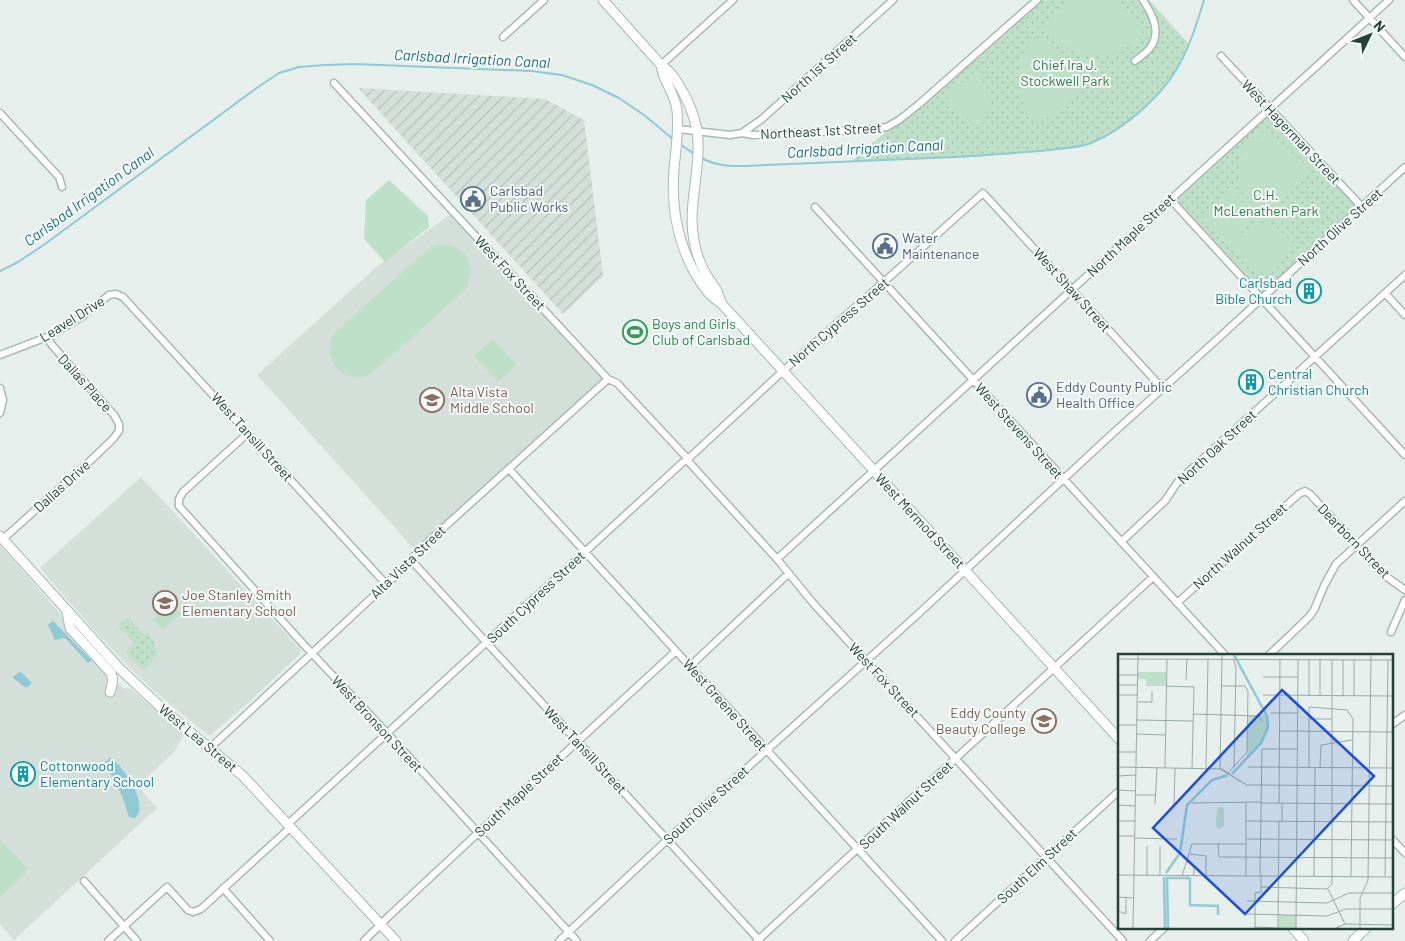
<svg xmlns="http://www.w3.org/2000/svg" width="1405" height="941" font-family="Barlow,sans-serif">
  <defs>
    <pattern id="industrial-furrows" width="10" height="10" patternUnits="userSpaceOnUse" patternTransform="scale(1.25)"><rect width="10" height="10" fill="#d4dfda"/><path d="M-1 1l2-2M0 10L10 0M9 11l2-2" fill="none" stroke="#b6c1bc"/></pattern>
    <pattern id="grass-dots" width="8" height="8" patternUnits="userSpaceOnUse" patternTransform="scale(1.25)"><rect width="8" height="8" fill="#bfe0c8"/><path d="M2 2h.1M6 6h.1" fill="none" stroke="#a4c1ad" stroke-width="1.8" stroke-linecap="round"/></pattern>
  </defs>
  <rect width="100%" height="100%" fill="#e6efeb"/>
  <path fill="#d4dfda" d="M454 212 608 379 417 552 257 375 379 265Z
    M141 477 301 650 299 655 249 702 211 735H208L159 695 132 670 93 629 40 568Z
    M0 545 58 611 70 630 123 688 131 689 184 735 174 752 138 786 157 808 14 940 0 924Z"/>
  <path fill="url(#industrial-furrows)" d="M358 88 545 99 584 120 603 276 563 314Z"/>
  <path fill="url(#grass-dots)" d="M1037 0H1149L1189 44C1176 83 1142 115 1106 134 1101 137 1095 141 1090 143 1072 149 1052 150 1033 152 973 158 912 159 852 161Z
    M1269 109 1362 207 1262 298 1170 199Z
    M128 618 142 633H148L154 642 157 652V655L149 665 143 670 125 652 134 643 118 626Z"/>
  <path fill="#bfe0c8" d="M1072 0H1117L1145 36C1109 63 1076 62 1044 30Z
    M1036 37C1051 42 1061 56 1075 66 1079 69 1084 71 1088 74L1089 83 1038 125C1033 119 1028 113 1024 106 1013 83 1018 55 1036 37Z
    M977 73C990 94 996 109 978 128L948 100 947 93Z
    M1267 129 1308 168 1307 176 1261 213 1240 189 1242 151Z
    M389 180 428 216 429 227 385 262 364 239 366 200Z
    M1230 188 1247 208 1248 225 1227 241 1205 218 1206 211Z
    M1259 222 1277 228 1297 247 1264 273 1257 272 1229 242Z
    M444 244C470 247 478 271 464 291L371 374C366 376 361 378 356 377 333 376 323 351 334 333L427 250 432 246Z
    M493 339 517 365 498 382 474 356Z
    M171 604 180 614 163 630 153 619Z
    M0 839 26 867 25 874 0 897Z"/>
  <path fill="#8ec9d4" d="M53 621 91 660V661L88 663 66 639 64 638 55 640 48 625Z
    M19 672H21L31 682V684L26 688 13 678 14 676Z
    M109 757C123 764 150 805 135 818L129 817 122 796 105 762 109 759Z"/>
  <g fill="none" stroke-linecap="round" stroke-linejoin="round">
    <path stroke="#8ec9d4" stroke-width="2" d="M680 144 694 154
      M701 158C723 169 742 166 766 165 829 162 892 160 955 157 987 155 1018 153 1050 150 1063 148 1079 148 1091 143 1123 130 1161 97 1178 67 1190 46 1197 23 1204 0
      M0 271 18 262 45 244 258 87 279 73 299 67 325 65 355 64 531 71 562 75 592 85 619 98 644 115 674 140"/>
    <defs>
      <path id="street" d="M1353 0 1405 57
        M503 37 544 0
        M1221 56 1362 207
        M1135 61C1140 57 1146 53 1150 48 1162 32 1152 14 1143 0
        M661 65 733 0
        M334 83 608 379 617 383 688 459
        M0 113 59 177 62 187
        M678 129 730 135 742 133 753 135 863 130 887 127 899 120 918 105 1037 0
        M742 133 762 119 893 0
        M1170 199 1405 455
        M815 207C952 356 1087 506 1225 655
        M1385 293 1405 315
        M0 355 47 337 83 316 109 295 116 294 123 297 386 584
        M0 388 3 400 0 413
        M248 433 183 492 179 499V506L304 645 388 734 577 941
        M687 460 777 559 813 603 866 661 1123 941
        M509 469 942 941
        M3 539 89 462 113 439 119 431V424L114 415 77 374 52 345 47 337
        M1121 542 1165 501 1177 483 1187 473 1405 275
        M777 559 1389 0
        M411 560 760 941
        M1177 603 1299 494 1305 491 1310 494 1384 575 1405 590
        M1391 632 1405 600
        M1269 655 1309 617 1314 610 1325 584 1336 564 1405 501
        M690 666 788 574
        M1391 725 1405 715
        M210 748 406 566 419 550 608 379
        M288 824 682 463 688 459 783 371 903 265 983 193 1162 388
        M1391 838 1405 853
        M84 881 137 941
        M223 888 270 941
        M108 941 167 887 188 910 193 912 201 909 291 827
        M364 941 388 917 478 833 676 651
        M559 941 667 840 916 616 1112 434 1212 344 1405 167
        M757 941 1153 577
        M955 941 1119 791
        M1150 941 1165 927"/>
      <path id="secondary" d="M603 0 661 65C672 72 678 83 684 94 693 111 699 130 698 149 698 180 688 210 694 241 696 253 701 266 707 276 714 287 718 289 721 303
        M661 65C663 82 676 94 677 111 679 130 676 149 674 168 671 206 677 242 696 275 703 286 709 296 721 303L1119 739
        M0 536 120 669 166 712 243 776 396 941
        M67 612 70 628 111 673C114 680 112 685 110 692
        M1391 905 1405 893
        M1292 927 1304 941
        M1353 941 1367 927"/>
    </defs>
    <use href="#street" stroke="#a8b8b2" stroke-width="9"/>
    <use href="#secondary" stroke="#a4bbb3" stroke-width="11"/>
    <use href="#street" stroke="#fff" stroke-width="6"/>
    <use href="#secondary" stroke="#fff" stroke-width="9"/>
  </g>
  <defs>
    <symbol id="civic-ring" viewBox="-11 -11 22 22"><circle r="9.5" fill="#f7fbf9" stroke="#5c6f8a" stroke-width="1.5"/><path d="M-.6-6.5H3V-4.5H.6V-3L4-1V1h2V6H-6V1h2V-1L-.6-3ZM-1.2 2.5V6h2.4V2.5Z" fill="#5c6f8a"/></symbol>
    <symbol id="building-ring" viewBox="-11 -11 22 22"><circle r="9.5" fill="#f7fbf9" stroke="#0f9aa8" stroke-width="1.5"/><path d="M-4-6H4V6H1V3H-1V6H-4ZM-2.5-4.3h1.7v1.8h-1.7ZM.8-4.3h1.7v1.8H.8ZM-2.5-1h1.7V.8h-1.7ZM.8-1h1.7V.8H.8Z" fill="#0f9aa8"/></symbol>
    <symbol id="stadium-ring" viewBox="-11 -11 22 22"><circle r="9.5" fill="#f7fbf9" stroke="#2e9e5b" stroke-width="1.5"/><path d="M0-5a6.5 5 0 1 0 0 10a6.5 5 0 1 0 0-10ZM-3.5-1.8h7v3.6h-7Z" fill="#2e9e5b"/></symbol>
    <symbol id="school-ring" viewBox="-11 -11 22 22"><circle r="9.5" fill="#f7fbf9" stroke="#8d6e63" stroke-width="1.5"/><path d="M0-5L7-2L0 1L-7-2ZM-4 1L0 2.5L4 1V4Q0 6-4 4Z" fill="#8d6e63"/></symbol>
    <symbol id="university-ring" viewBox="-11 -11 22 22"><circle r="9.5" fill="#f7fbf9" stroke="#8d6e63" stroke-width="1.5"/><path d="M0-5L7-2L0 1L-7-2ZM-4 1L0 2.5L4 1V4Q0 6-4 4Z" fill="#8d6e63"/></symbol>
  </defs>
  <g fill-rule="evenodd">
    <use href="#civic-ring" x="459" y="185" width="28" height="28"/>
    <use href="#civic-ring" x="871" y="232" width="28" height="28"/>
    <use href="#building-ring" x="1295" y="277" width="28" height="28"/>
    <use href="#stadium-ring" x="621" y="318" width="28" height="28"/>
    <use href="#building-ring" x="1237" y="368" width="28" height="28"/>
    <use href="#civic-ring" x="1025" y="381" width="28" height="28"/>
    <use href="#school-ring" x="418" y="386" width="28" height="28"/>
    <use href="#school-ring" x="151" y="589" width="28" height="28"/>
    <use href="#university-ring" x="1030" y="707" width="28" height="28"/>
    <use href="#building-ring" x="9" y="760" width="28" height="28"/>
  </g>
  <g text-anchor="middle" stroke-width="4" stroke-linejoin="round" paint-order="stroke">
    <g font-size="14" fill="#2d7a4b" stroke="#f7fbf9">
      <text x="1065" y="70">Chief Ira J.<tspan x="1065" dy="16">Stockwell Park</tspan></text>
      <text x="1266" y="200">C.H.<tspan x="1266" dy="16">McLenathen Park</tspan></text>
    </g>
    <g font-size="14" fill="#24423a" stroke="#f7fbf9">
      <text transform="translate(819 68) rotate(-42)" y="5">North 1st Street</text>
      <text transform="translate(821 131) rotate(-3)" y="5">Northeast 1st Street</text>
      <text transform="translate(1291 132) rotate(47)" y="5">West Hagerman Street</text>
      <text transform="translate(1340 227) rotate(-42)" y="5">North Olive Street</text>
      <text transform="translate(1131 235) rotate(-43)" y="5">North Maple Street</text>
      <text transform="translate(510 273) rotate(47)" y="5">West Fox Street</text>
      <text transform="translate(1072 290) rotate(48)" y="5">West Shaw Street</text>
      <text transform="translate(72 319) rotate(-32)" y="5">Leavel Drive</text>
      <text transform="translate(839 322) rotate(-41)" y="5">North Cypress Street</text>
      <text transform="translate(85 383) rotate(48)" y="5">Dallas Place</text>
      <text transform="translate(1019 431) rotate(48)" y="5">West Stevens Street</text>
      <text transform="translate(252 437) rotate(48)" y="5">West Tansill Street</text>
      <text transform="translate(1217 447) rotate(-43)" y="5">North Oak Street</text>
      <text transform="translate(62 486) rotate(-42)" y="5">Dallas Drive</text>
      <text transform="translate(920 521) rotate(47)" y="5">West Mermod Street</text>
      <text transform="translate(1354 541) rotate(46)" y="5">Dearborn Street</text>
      <text transform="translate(1240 546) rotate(-42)" y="5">North Walnut Street</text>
      <text transform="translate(408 562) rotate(-44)" y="5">Alta Vista Street</text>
      <text transform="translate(536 597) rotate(-43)" y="5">South Cypress Street</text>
      <text transform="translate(884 680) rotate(47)" y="5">West Fox Street</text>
      <text transform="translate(725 705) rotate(48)" y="5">West Greene Street</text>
      <text transform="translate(377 724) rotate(47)" y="5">West Bronson Street</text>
      <text transform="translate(198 738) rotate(40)" y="5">West Lea Street</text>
      <text transform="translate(585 750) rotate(47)" y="5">West Tansill Street</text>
      <text transform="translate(519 795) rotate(-43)" y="5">South Maple Street</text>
      <text transform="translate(706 805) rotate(-42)" y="5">South Olive Street</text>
      <text transform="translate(906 805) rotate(-43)" y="5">South Walnut Street</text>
      <text transform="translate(1037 866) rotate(-43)" y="5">South Elm Street</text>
    </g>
    <g font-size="14" fill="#4e5e75" stroke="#f7fbf9" text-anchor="start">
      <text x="490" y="196">Carlsbad<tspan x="490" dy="16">Public Works</tspan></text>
      <text x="902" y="243">Water<tspan x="902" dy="16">Maintenance</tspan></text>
      <text x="1056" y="392">Eddy County Public<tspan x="1056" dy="16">Health Office</tspan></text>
    </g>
    <g font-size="14" fill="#0d838f" stroke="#f7fbf9" text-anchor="start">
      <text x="1292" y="288" text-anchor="end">Carlsbad<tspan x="1292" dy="16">Bible Church</tspan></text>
      <text x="1268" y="379">Central<tspan x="1268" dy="16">Christian Church</tspan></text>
      <text x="40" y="771">Cottonwood<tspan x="40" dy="16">Elementary School</tspan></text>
    </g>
    <g font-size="14" fill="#27864d" stroke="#f7fbf9" text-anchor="start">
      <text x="652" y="329">Boys and Girls<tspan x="652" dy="16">Club of Carlsbad</tspan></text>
    </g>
    <g font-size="14" fill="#785e54" stroke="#f7fbf9" text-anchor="start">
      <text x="450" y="397">Alta Vista<tspan x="450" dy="16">Middle School</tspan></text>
      <text x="182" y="600">Joe Stanley Smith<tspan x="182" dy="16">Elementary School</tspan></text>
      <text x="1026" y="718" text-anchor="end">Eddy County<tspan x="1026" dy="16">Beauty College</tspan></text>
    </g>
    <g font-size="15" font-style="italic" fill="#1c6f80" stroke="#f7fbf9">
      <text transform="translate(472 59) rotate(3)" y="5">Carlsbad Irrigation Canal</text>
      <text transform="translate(865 149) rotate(-3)" y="5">Carlsbad Irrigation Canal</text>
      <text transform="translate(89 197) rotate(-36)" y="5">Carlsbad Irrigation Canal</text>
    </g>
  </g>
  <g transform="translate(1118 654)">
    <rect width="275" height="275" fill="#e6efeb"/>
    <path d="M20 18H48V32H28V25H20ZM130 61H148L150 70 149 80 129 105ZM161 261H178V274H160Z" fill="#bfe0c8"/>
    <path d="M103 152 106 155V172L101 175 98 172 99 155Z" fill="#bfe0c8"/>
    <path fill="none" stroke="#8ec9d4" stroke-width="2.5" d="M114 120 143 89 150 73 149 62 116 1M48 219 62 199 69 151 94 126 110 121M46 223 47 274M48 224H72M49 224 50 274M72 224V251L100 252V261"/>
    <path fill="none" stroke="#98aaa4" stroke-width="1" d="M0 5 275 6M115 5 118 13 116 113M0 21H20M145 23H180M68 26 69 5M0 31H20M48 32 76 33 74 114M103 32H127L130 37 129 98 110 119M0 41H20M145 41 275 42M191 41V6M202 42V6M225 42V6M236 42V6M20 48H34V38M152 59H180M75 60 140 62 145 68M191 65H213M19 66 75 67M0 71H19M162 77 275 78M19 80 47 81M0 98H18M0 113 104 115 123 128M47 113 49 5M130 113 275 114M191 113V53L229 56 235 65 233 222M202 114 203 91 234 86M88 115 90 5M102 115 129 131 275 132M102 115 104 1M0 122 18 121M0 136 18 137M18 141H38M74 149 143 148M143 149 275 150M161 149 162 6M164 149V167M37 150 39 113M56 150 57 114M0 151 17 152M0 167H17M128 167 275 168M0 182H17M17 184 59 185M128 185 275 186M100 189 101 203 275 204M72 200 88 202V223M69 208 76 212V222M0 221 275 223M29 221V192M142 221 144 95H180M42 222V192M64 222 74 190H128M128 222V149M196 222 197 114M267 222 270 6M143 233 209 235 214 230V6M210 235 227 270M0 243 15 244M129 247 209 249 231 239H275M0 257 8 260V243M129 260 209 262 228 255H275M137 273 160 274M15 274 20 1M137 274V239L143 238V221M160 274 161 167M178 274 180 6M218 274 227 270 275 271M242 274V244L250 226 253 1"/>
    <path fill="#1d4ed8" fill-opacity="0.15" stroke="#1d4ed8" stroke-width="2.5" d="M164 36 256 122 127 260 35 174Z"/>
    <rect width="275" height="275" fill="none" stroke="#24423a" stroke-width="2.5"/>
  </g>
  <g transform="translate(1370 35) rotate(47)" stroke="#f7fbf9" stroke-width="4" paint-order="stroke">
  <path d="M0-4L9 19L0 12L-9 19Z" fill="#24423a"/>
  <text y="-8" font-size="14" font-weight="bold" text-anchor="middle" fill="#24423a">N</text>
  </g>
</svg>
